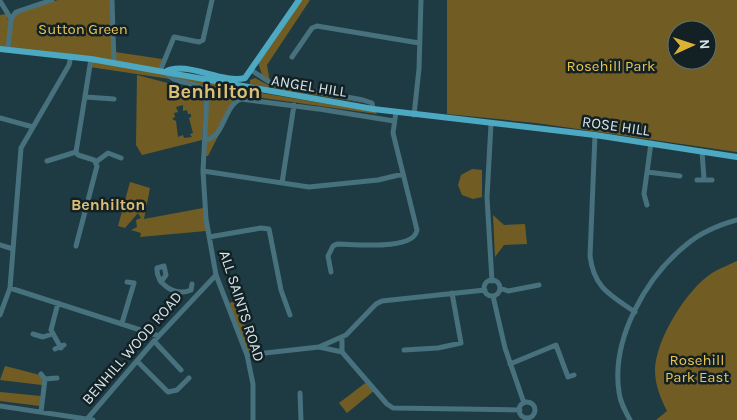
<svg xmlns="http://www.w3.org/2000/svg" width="737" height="420" font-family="Karla,sans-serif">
  <rect width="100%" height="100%" fill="#1e3b44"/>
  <path fill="#715d24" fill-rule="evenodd" d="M58 0H111L113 62 0 50V15L6 14 8 20H11L19 12Z
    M300 0H310L267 65 270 82 262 75 258 62Z
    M447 0H737V152L536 123 447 114ZM677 30H707V60H677Z
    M115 52 162 59 159 70 115 62Z
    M91 61 166 73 170 79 90 67Z
    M169 73 246 89 245 97 237 99 208 156H205L206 90 173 79Z
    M137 75 202 92 205 99 202 140 142 155 136 145ZM183 105V111L187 110 188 114H191V117L189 118 193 133 190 134 192 137 184 138 183 135 178 137 176 121 172 119 175 117 174 113 178 112 176 107Z
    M255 78 268 85 369 104 250 84V80Z
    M249 91 376 112 377 114 248 96Z
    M472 169 482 170V197L473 199 462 195 458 185 461 175Z
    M130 182 150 188 144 219 203 208 206 231 140 237 141 233 131 230 137 227 136 220 141 218 138 213 125 228 118 226Z
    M493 215 504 225 525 224 527 244 504 245 495 257Z
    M737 261V420H656L667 411C661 399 655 385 655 371 655 340 687 289 712 273 720 268 729 265 737 261Z
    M237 300C241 319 251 334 255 353L247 354 227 304Z
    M5 366 40 375 43 379 42 385 0 380Z
    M368 381 375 390 347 413 339 403Z
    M0 392 41 396 40 406 0 401Z"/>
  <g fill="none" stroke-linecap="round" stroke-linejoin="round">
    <path stroke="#47717d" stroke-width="5" d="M112 0 114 63
      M0 1 11 19 8 49
      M11 19 16 12 52 0
      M292 57 312 28 317 26 419 43
      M251 70 271 83 363 100 372 103 373 109
      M160 71 174 37 199 42 203 40 212 0
      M166 72C175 87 199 79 207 94L203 171 206 219 216 275 247 355 253 384V420
      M86 97 114 99
      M319 109 394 121
      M414 115 419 69 421 0
      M0 118 33 127
      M491 124 487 197 492 281
      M595 135 590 256C594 288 610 295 635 312
      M205 140C225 138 223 106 241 99L318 109
      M702 151 704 179
      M47 161 76 152
      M96 162 108 153 121 158
      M203 171 309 187 378 180 403 174
      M647 172 680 176
      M697 180H712
      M282 183 294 105
      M647 205 644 194 651 143
      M209 237 261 228 269 229 281 290 290 315
      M0 245 13 249
      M76 246 97 166 94 160 78 155 76 152 91 59
      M331 272 328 256 333 246 337 244C354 244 414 251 417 230L393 133 396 112
      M484 288a8 8 0 1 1 16 0a8 8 0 1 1-16 0Z
      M161 282 166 275 164 266 157 268C156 284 175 297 191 290L192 284
      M10 288 159 336
      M500 288 508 291 539 285
      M493 296 505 348 524 403
      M58 303 51 330 61 348
      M0 315 10 288 21 148 69 65 71 56
      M122 323 134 283 127 282
      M33 334 43 337 52 334
      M154 341 181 370
      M319 347 342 352
      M55 349 64 345
      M404 350 438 348 461 343 452 293
      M342 352 387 404 393 408 520 410
      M342 352V337
      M247 355 319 347 346 335 376 304 382 301 485 290
      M137 361 168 392 177 390 189 378
      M510 364 556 345 568 377 574 375
      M45 379 57 378
      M300 393 301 420
      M519 410a8 8 0 1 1 16 0a8 8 0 1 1-16 0Z
      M0 406 93 420
      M41 412 45 379 41 374
      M88 418 154 341 216 275
      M630 420C625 411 620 402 619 392 611 339 646 277 686 245 700 233 719 225 737 220"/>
    <path stroke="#4da9c2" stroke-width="6" d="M0 49 91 59 373 109 595 135 737 157
      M167 71C186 61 223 84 245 78L299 0"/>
  </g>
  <g text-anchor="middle" stroke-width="5" stroke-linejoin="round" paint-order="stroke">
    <g font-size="15" fill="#ecc44e" stroke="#132024">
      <text x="83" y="34">Sutton Green</text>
      <text x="611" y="71">Rosehill Park</text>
      <text x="697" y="365">Rosehill<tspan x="697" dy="17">Park East</tspan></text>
    </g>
    <g font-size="15" fill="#d5e5ea" stroke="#132024">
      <text transform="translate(309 86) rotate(9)" y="5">ANGEL HILL</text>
      <text transform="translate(616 126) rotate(8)" y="5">ROSE HILL</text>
      <text transform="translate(242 306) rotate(72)" y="5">ALL SAINTS ROAD</text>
      <text transform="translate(132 348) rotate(-49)" y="5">BENHILL WOOD ROAD</text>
    </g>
    <g font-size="16" font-weight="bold" fill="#dbbf74" stroke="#132024">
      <text x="108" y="210">Benhilton</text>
    </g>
    <g font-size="20" font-weight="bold" fill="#dbbf74" stroke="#132024">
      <text x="214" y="98">Benhilton</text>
    </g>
  </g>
  <g transform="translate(692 45) rotate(87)"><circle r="24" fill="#132024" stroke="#616f73"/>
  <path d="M0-4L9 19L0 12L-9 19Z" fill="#dbb233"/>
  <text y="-8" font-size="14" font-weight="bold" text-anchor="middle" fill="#d5e5ea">N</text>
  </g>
</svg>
